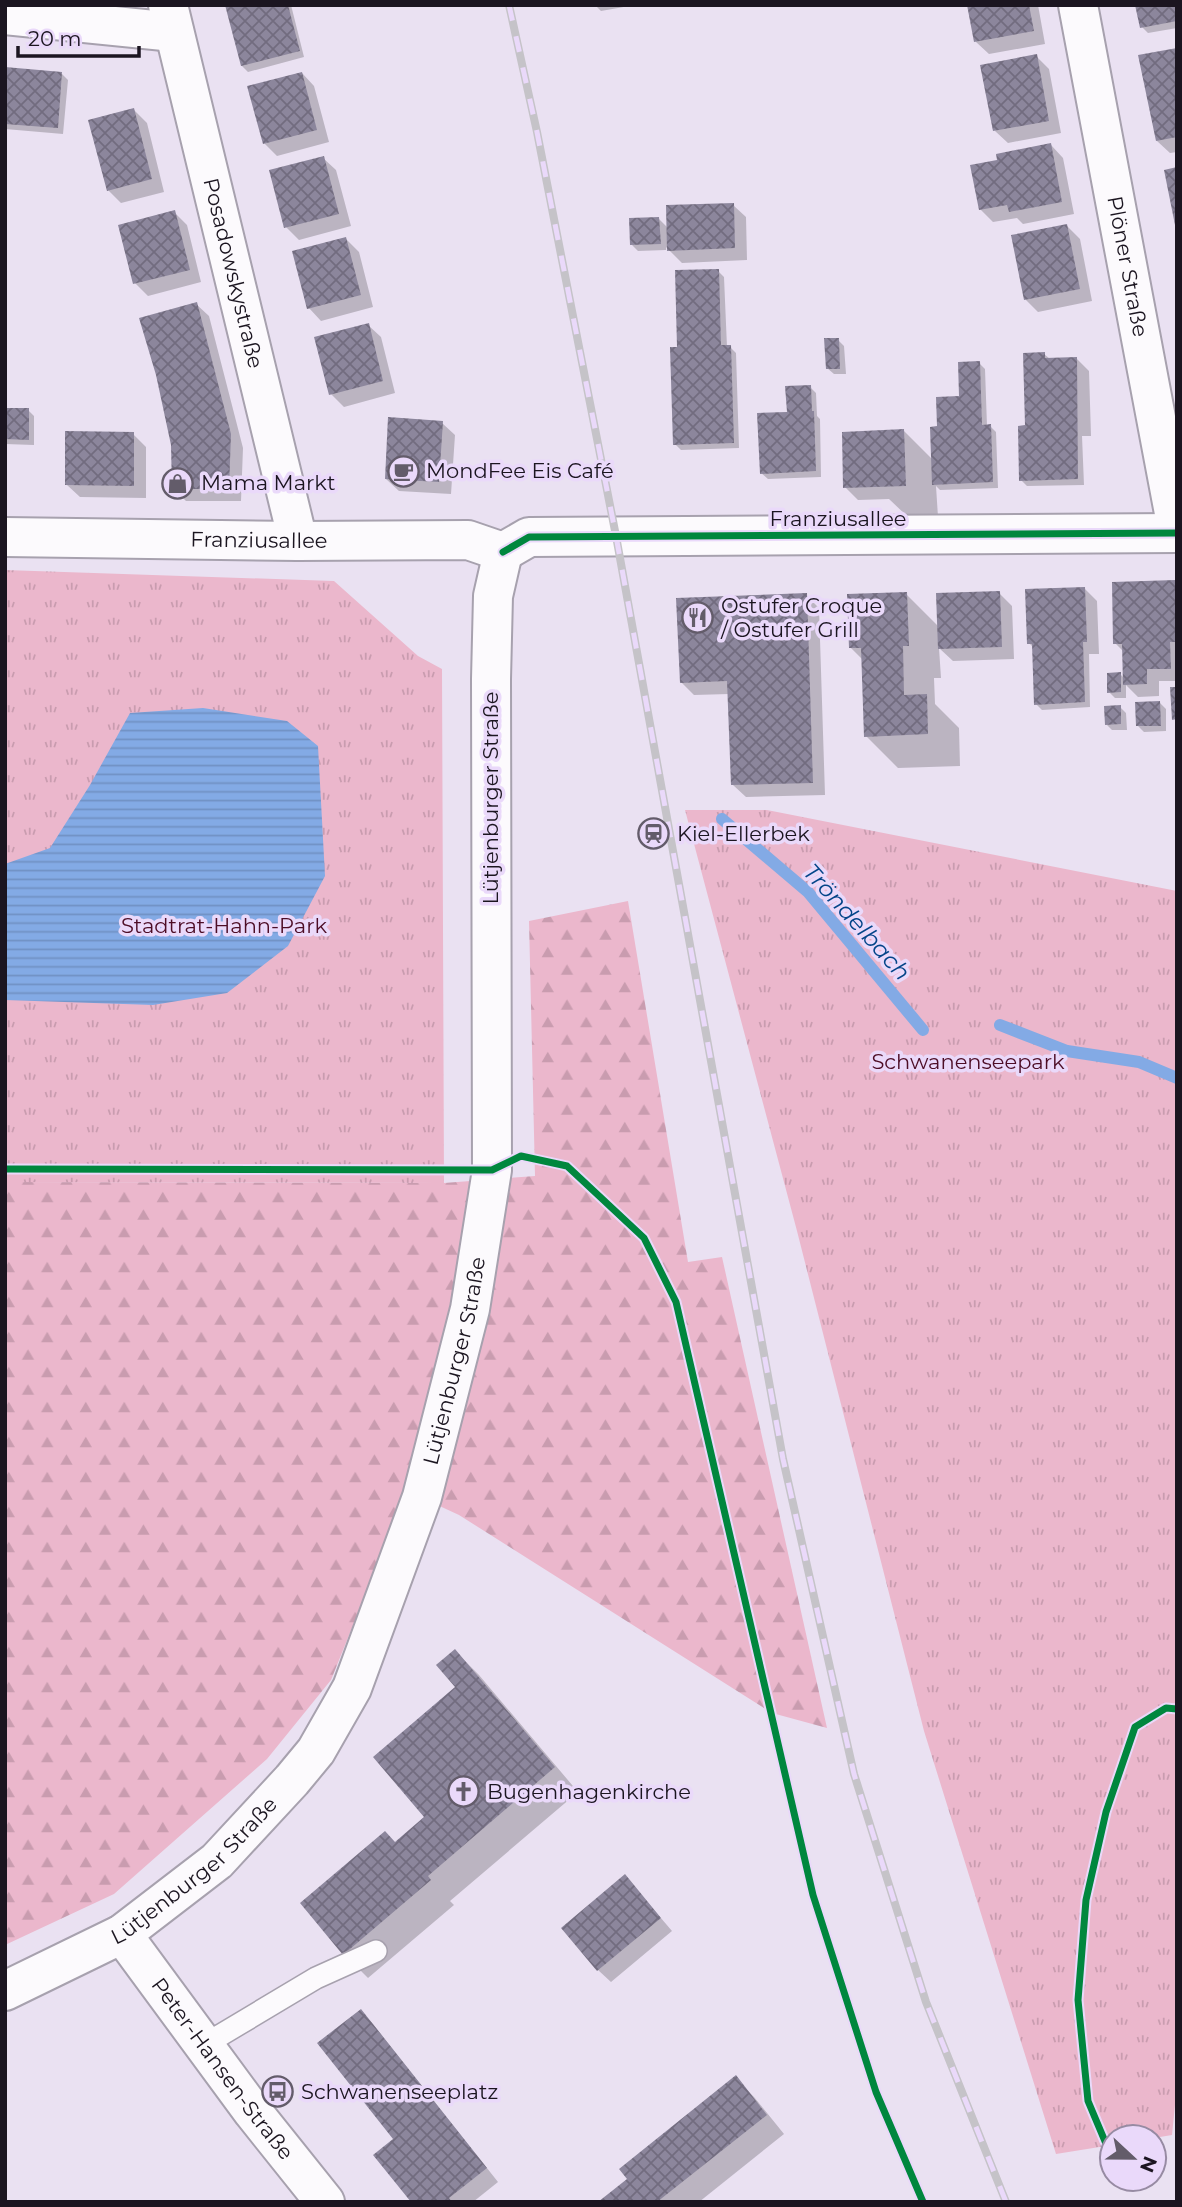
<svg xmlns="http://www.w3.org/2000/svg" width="1182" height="2207" font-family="Montserrat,sans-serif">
  <defs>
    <pattern id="forest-firs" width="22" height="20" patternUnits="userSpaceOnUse" patternTransform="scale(1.75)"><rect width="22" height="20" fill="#ebb7cc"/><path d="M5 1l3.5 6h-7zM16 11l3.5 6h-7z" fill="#c99caf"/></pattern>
    <pattern id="park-tufts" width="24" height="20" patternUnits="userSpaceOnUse" patternTransform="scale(1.75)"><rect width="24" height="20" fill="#ebb7cc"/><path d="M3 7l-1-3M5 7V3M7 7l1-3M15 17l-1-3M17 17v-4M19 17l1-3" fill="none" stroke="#c99caf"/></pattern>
    <pattern id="water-rules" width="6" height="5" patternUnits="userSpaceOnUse" patternTransform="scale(1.75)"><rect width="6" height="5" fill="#83aae5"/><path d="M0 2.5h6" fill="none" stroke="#7191c4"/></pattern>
    <pattern id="building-cross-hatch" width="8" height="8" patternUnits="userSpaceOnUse" patternTransform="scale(1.75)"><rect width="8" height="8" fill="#8c869c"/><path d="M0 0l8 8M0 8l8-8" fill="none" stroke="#726c7f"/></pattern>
  </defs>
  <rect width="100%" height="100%" fill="#eae1f2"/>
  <path fill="url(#forest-firs)" d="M628 901 688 1262 722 1257 827 1728 772 1713 459 1515 407 1491 331 1680 267 1759 114 1894 5 1945V1182L444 1183 535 1176 529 921Z"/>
  <path fill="url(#park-tufts)" d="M5 570 334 581 418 656 442 669 444 1183 5 1182Z
    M685 810H767L1177 891V2085L1172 2135 1154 2138 1112 2137V2145L1056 2154 924 1731 797 1231Z"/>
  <path fill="url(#water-rules)" d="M203 708 287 721 318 746 325 876 288 946 227 993 153 1005 5 1000V864L50 848 90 785 130 713Z"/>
  <path fill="#0003" d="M226 5H291L304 57 248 72 242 66Z
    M595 5H635L601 11Z
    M969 5H1038L1045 44 989 54 976 42Z
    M1177 5V28L1148 33 1142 27Z
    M1177 49V152L1170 153 1157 141Z
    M1036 56 1049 69 1061 133 1008 143 995 131Z
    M5 69 62 74 68 80 63 134 5 129Z
    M302 73 314 86 329 142 277 156 264 143Z
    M134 110 147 123 164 192 121 203 108 190Z
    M1051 145 1063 158 1074 214 1023 224 1017 218 993 222 980 209 999 161Z
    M323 158 336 170 351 226 299 240 286 227Z
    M733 205 746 217 747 260 682 263 666 247V250L638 251 632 245 659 219 668 228Z
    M174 212 187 225 201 282 148 296 135 283Z
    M1067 226 1080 239 1092 301 1038 312 1025 299Z
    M346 239 359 252 373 307 321 321 309 308Z
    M718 271 724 277 727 347H730L736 353 739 448 681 450 675 444 679 349Z
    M196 304 209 316 243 448 241 501H186L173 488Z
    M368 325 381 337 395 393 344 407 331 394Z
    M838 340 844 346 846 374H834L827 368Z
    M1044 354 1050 359 1076 358 1089 371 1091 436H1082L1084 485 1027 486 1021 480 1027 427Z
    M979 363 985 369 987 426H990L996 432 998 488 940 490 936 486 938 517 909 518 889 499 858 500 845 487 903 430 933 460 939 428 961 398Z
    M810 387 816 393 817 416 820 419 821 477 768 479 761 473 788 414Z
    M5 410H28L34 416V445L5 444Z
    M442 423 455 435 451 494 399 491 386 479Z
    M133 434 146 447V498L80 497 67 485Z
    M1175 582 1177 681H1159V696L1138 697 1126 685V698H1115L1109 692 1120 674 1125 679 1124 652 1115 643Z
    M1084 588 1097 601 1099 654H1089L1090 707 1042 710 1036 704 1034 648 1029 643Z
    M999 593 1012 606 1014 659 953 661 939 648 941 678H934L935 704 959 728 960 766 898 768 866 736 863 660 850 647 906 594 939 627Z
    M806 595 819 608 825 795 746 797 733 785 729 694 694 695 681 682Z
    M1160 703 1166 709V731L1144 732 1138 726Z
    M1120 707 1126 713 1127 730H1112L1106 724Z
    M455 1651 479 1675 578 1792 450 1901 454 1905 368 1978 344 1954 396 1844 426 1818 457 1687Z
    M625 1876 672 1931 611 1982 598 1970Z
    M361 2011 373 2024 498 2182 473 2202H413Z
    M735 2078 754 2097 784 2134 699 2202H601L629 2179Z"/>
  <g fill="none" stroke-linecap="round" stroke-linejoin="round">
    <path stroke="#83aae5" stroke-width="12" d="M722 819 808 892 923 1030
      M1000 1025 1067 1051 1139 1062 1177 1078"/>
  </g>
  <path fill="url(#building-cross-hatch)" d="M225 5H288L300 51 241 66Z
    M967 5H1029L1034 31 974 42Z
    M1135 5H1177V21L1140 28Z
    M1177 48V137L1156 141 1138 55Z
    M1037 54 1049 121 993 131 980 65Z
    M5 67 62 72 58 128 5 124Z
    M302 72 317 130 263 144 247 86Z
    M134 108 152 179 107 191 88 120Z
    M1051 143 1062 202 1009 212 1007 205 979 210 970 165 997 160 996 154Z
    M324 156 339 214 284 228 269 170Z
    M1177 167V225H1175L1164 170Z
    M734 203 735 248 667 251 666 205Z
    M175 210 190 270 133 284 118 225Z
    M659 217 661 244 630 245 629 218Z
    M1067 224 1080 289 1024 300 1011 235Z
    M346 237 361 295 307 309 292 251Z
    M719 269 721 345H731L734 443 673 445 670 347H677L675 270Z
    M197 302 231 434 229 489H172L171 445 156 375 139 318Z
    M369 323 383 381 329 395 314 337Z
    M824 338H839L840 369H826Z
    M1045 352V358L1077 357 1078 479 1019 481 1018 426 1025 425 1023 353Z
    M980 361 982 425 991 424 993 482 932 485 930 427 937 426 936 397 959 396 958 362Z
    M811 385 812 411H814L816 471 760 474 757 413 787 412 785 386Z
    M5 408H29V440L5 439Z
    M388 417 443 421 439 482 385 479Z
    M904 429 906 486 843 488 842 432Z
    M65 431 134 432V486L65 485Z
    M1176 580 1177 642H1170L1171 669H1147V684L1123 685 1122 644H1113L1112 582Z
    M1085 587 1087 642H1083L1085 702 1034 705 1032 644H1027L1025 589Z
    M1000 591 1002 647 938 649 936 593Z
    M907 592 909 646H903L904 695 927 694 928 734 864 737 861 648H849L847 594Z
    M807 593 813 783 731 785 727 681 680 683 676 598Z
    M1121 672V692L1107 693V673Z
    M1170 687H1177V719L1172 720Z
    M1160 701 1161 726H1136L1135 702Z
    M1121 705V724L1105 725 1104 706Z
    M455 1649 555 1767 428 1876 431 1880 343 1955 300 1903 385 1831 395 1842 424 1817 373 1757 455 1687 436 1665Z
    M625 1874 661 1918 597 1971 561 1928Z
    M361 2009 487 2168 449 2198 452 2202H411L373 2155 393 2139 317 2043Z
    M736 2075 767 2115 657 2202H598L627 2179 619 2169Z"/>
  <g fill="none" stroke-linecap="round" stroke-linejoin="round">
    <defs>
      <path id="service" d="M204 2045 316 1978 376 1951"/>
      <g id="minor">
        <path id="s1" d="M168 5 298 541"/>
        <path id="s2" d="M1078 5 1177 529"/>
        <path d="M5 15 174 32"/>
        <path id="s3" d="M5 537 298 541 468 540 503 552"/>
        <path d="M503 552 529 537 1177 533"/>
        <path id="s4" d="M122 1934 253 2112 325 2202"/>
        <path id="s5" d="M5 1991 122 1934 217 1861 292 1780 316 1751 352 1688 422 1497 470 1309 492 1170 491 679 493 596 503 552"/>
      </g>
    </defs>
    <use href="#service" stroke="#a7a1ae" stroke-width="24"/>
    <use href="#minor" stroke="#a7a1ae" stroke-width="42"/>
    <use href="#service" stroke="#fcfafd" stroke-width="21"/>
    <use href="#minor" stroke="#fcfafd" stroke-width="38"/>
    <defs>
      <path id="rail" d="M509 5 537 132 616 536 783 1459 854 1774 926 2002 1006 2202"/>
    </defs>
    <use href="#rail" stroke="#c5c3c8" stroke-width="8"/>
    <use href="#rail" stroke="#ead9fa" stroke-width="5" stroke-dasharray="16" stroke-linecap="butt"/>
    <defs>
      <path id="cycleway" d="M503 552 529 537 1177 533
        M5 1169 492 1170 521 1156 567 1166 644 1238 676 1302 813 1895 876 2092 923 2202
        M1112 2158 1088 2101 1078 2000 1086 1900 1106 1812 1135 1727 1166 1708 1177 1709"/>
    </defs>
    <use href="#cycleway" stroke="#ead9fa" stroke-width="11"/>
    <use href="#cycleway" stroke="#00873e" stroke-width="7"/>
  </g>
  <defs>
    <symbol id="cafe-ring" viewBox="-11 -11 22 22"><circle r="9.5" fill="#ead9fa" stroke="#635c6a" stroke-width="1.5"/><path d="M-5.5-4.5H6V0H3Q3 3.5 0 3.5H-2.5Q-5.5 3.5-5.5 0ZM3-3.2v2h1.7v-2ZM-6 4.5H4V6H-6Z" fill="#635c6a"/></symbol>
    <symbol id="shop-ring" viewBox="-11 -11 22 22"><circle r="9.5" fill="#ead9fa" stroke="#635c6a" stroke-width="1.5"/><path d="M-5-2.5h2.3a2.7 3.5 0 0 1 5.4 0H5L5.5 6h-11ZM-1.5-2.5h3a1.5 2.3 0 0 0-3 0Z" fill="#635c6a"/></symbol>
    <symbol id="restaurant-ring" viewBox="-11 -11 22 22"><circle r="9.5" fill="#ead9fa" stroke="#635c6a" stroke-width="1.5"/><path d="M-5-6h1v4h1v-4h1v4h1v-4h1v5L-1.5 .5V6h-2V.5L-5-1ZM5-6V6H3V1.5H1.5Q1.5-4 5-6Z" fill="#635c6a"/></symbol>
    <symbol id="station-ring" viewBox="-11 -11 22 22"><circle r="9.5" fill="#ead9fa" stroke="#635c6a" stroke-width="1.5"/><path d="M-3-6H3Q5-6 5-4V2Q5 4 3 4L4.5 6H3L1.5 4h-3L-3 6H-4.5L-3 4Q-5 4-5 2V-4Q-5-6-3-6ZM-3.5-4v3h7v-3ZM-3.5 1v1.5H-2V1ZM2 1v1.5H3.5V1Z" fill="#635c6a"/></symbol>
    <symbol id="church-ring" viewBox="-11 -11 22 22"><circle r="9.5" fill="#ead9fa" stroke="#635c6a" stroke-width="1.5"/><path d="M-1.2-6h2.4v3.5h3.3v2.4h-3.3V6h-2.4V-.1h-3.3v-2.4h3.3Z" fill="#635c6a"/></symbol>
    <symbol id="bus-ring" viewBox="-11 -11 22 22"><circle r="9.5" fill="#ead9fa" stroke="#635c6a" stroke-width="1.5"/><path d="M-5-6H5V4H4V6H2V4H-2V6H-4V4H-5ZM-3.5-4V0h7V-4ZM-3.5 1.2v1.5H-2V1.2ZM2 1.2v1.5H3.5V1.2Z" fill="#635c6a"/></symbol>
  </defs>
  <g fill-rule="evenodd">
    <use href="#cafe-ring" x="386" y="454" width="35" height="35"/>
    <use href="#shop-ring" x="160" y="466" width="35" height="35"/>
    <use href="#restaurant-ring" x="680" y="600" width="35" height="35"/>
    <use href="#station-ring" x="636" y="816" width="35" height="35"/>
    <use href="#church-ring" x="446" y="1774" width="35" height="35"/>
    <use href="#bus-ring" x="260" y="2074" width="35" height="35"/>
  </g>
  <g text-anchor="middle" stroke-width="7" stroke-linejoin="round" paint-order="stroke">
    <g font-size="21" fill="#1b1520" stroke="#ead9fa">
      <text dy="7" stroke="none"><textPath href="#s2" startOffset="266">Plöner Straße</textPath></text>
      <text dy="7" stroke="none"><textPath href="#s1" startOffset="276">Posadowskystraße</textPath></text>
      <text x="838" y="526">Franziusallee</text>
      <text dy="7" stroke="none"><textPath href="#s3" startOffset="254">Franziusallee</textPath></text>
      <text transform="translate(491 798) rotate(-90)" y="7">Lütjenburger Straße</text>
      <text dy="7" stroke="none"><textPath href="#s5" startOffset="814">Lütjenburger Straße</textPath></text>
      <text dy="7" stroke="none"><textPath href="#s5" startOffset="226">Lütjenburger Straße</textPath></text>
      <text dy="7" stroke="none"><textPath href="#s4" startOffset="168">Peter-Hansen-Straße</textPath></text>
    </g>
    <g font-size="21" fill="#1b1520" stroke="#ead9fa" text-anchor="start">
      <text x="426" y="478">MondFee Eis Café</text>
      <text x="201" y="490">Mama Markt</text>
      <text x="721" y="613">Ostufer Croque<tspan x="721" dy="24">/ Ostufer Grill</tspan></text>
      <text x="677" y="841">Kiel-Ellerbek</text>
      <text x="487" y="1799">Bugenhagenkirche</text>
      <text x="301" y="2099">Schwanenseeplatz</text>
    </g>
    <g font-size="21" fill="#4d0d26" stroke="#ead9fa">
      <text x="224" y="933">Stadtrat-Hahn-Park</text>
      <text x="968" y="1069">Schwanenseepark</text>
    </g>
    <g font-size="23" font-style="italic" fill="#044589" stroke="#ead9fa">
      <text transform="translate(857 922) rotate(48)" y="8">Tröndelbach</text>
    </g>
  </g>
  <rect width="1182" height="2207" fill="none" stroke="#1b1520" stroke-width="14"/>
  <g transform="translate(1133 2158) rotate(112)"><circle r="33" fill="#ead9fa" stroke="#978ba3" stroke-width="2"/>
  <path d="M0-5L12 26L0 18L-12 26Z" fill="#635c6a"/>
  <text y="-10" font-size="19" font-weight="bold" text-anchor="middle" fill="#1b1520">N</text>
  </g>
  <path d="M18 46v10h121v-10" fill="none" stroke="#1b1520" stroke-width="3.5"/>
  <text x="28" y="46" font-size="21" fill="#1b1520" stroke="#ead9fa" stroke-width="5" paint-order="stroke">20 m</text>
</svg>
